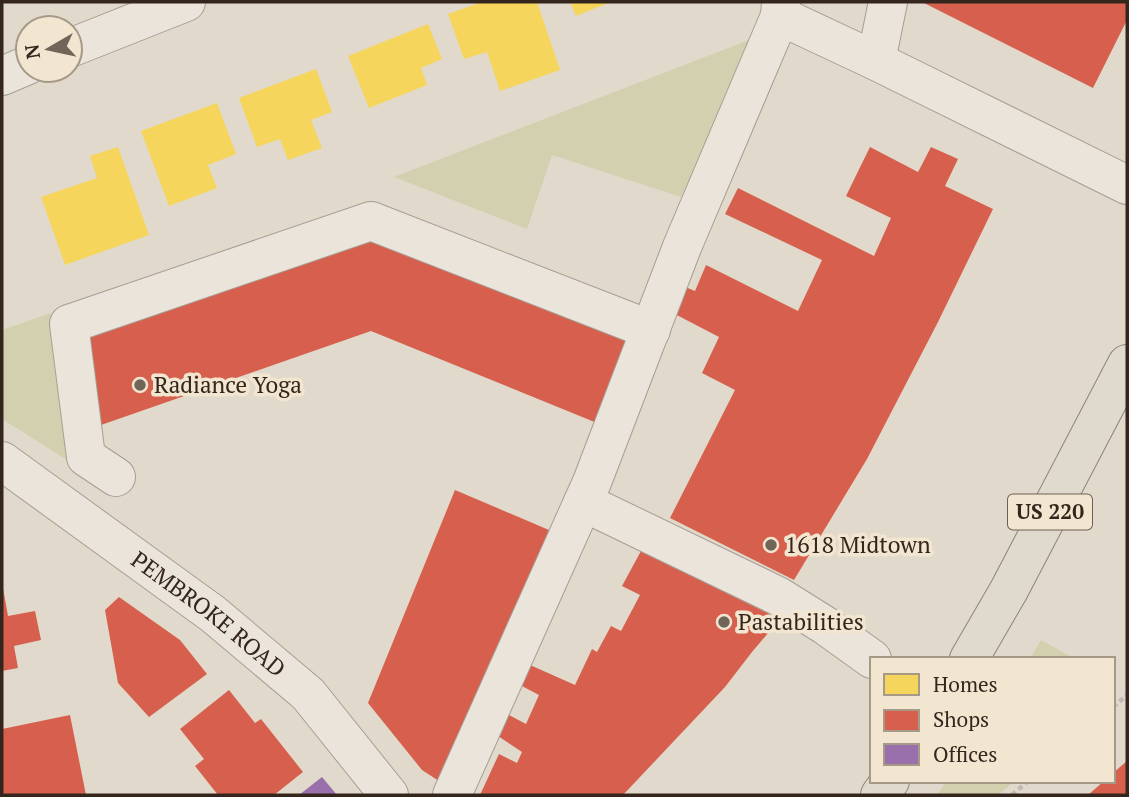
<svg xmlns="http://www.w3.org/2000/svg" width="1129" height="797" font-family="'PT Serif',serif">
  <rect width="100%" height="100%" fill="#e1d9cb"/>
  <path fill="#d2d0ae" d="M762 35 681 197 552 155 527 229 394 177Z
    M51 313 67 460 2 419V330Z
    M1041 640 1075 659H1030Z
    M947 781H1015L998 795H937Z"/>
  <path fill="#f6d55c" d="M482 2H537L560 70 500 91 487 52 464 59 448 14Z
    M570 2H611L576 16Z
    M428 24 442 59 421 68 427 85 369 108 348 56Z
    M316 69 332 112 311 120 322 148 288 160 280 139 257 147 239 98Z
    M217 103 236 154 208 165 217 188 169 206 141 131Z
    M118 147 149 235 65 265 41 197 97 178 90 156Z"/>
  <path fill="#d6604d" d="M922 2H1127V20L1093 88Z
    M870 147 918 172 931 147 958 159 945 186 993 209 938 322 867 459 794 580 670 518 735 390 702 373 719 337 671 312 683 286 695 291 706 265 798 311 822 260 725 214 738 188 874 256 891 218 846 196Z
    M370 231 632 330 597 423 371 331 101 425 81 331Z
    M455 490 549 530 445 785 422 770 368 703Z
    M641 551 780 619 752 652 725 687 623 795H480L499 754 517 763 522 752 498 736 509 715 526 724 539 695 520 685 530 665 575 685 592 649 597 652 611 626 621 631 640 595 622 586Z
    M2 588H3L8 616 35 611 41 640 14 646 18 668 2 671Z
    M119 597 180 640 207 674 149 717 118 683 105 610Z
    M229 690 255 723 261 719 303 772 274 795H218L195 766 204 759 180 729Z
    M70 715 86 795H2V729Z
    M1127 761V795H1088L1104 781H1113V773Z"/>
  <path fill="#9970ab" d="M322 777 337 795H299Z"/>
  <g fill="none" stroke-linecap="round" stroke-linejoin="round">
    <defs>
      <g id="minor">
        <path d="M780 16 876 61 1127 185"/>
        <path d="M70 48 186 2"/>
        <path d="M876 61 888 2"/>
        <path d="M2 76 28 65"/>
        <path id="s1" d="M2 461 213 614 308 694 389 795"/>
        <path d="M116 477 86 457 69 324 371 221 651 330"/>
        <path d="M583 502 778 596 826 626 872 659"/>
        <path d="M452 795 592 482 682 247 780 16 781 2"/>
      </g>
      <path id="major" d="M969 659 1009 590 1127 364
        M880 795 890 781"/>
    </defs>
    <use href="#minor" stroke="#a69e94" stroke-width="40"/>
    <use href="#major" stroke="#8c847b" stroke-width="40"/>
    <path stroke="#c2bbb3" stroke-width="4.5" stroke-dasharray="5 3.5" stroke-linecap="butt" d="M1113 707 1127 695
      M1012 795 1028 781"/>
    <use href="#minor" stroke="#eae4db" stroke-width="38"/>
    <use href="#major" stroke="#e0d9ce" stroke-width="38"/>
  </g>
  <g fill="#71655a" stroke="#f3e6d0" stroke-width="2.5">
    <circle cx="140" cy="385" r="7"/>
    <circle cx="771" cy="545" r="7"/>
    <circle cx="724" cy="622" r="7"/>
  </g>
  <g text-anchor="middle" stroke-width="7" stroke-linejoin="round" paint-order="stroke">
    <rect fill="#f3e6d0" stroke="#6d6053" stroke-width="2" x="1008" y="494.5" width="84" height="35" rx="5"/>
    <g font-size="21" font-weight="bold" fill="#34261d">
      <text x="1050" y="519">US 220</text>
    </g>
    <g font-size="23" fill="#34261d" stroke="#f3e6d0" text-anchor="start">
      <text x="154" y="393">Radiance Yoga</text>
      <text x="785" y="553">1618 Midtown</text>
      <text x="738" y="630">Pastabilities</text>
    </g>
    <g font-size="23" fill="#34261d" stroke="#f3e6d0">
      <text dy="8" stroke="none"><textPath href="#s1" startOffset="257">PEMBROKE ROAD</textPath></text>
    </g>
  </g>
  <rect width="1129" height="797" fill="none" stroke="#34261d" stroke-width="7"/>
  <rect x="870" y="657" width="245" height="126" fill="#f3e6d0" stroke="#a79988" stroke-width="2"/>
  <rect x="884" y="674" width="35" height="21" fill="#f6d55c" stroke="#a79988" stroke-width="2"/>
  <text x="933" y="692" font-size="21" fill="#34261d">Homes</text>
  <rect x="884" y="710" width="35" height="21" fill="#d6604d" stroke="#a79988" stroke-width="2"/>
  <text x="933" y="727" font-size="21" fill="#34261d">Shops</text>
  <rect x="884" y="744" width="35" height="21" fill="#9970ab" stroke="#a79988" stroke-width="2"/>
  <text x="933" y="762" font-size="21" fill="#34261d">Offices</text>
  <g transform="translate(49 49) rotate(261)"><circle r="33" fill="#f3e6d0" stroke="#a79988" stroke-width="2"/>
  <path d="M0-5L12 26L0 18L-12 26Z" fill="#71655a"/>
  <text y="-10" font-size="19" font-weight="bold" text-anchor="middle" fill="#34261d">N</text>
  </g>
</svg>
